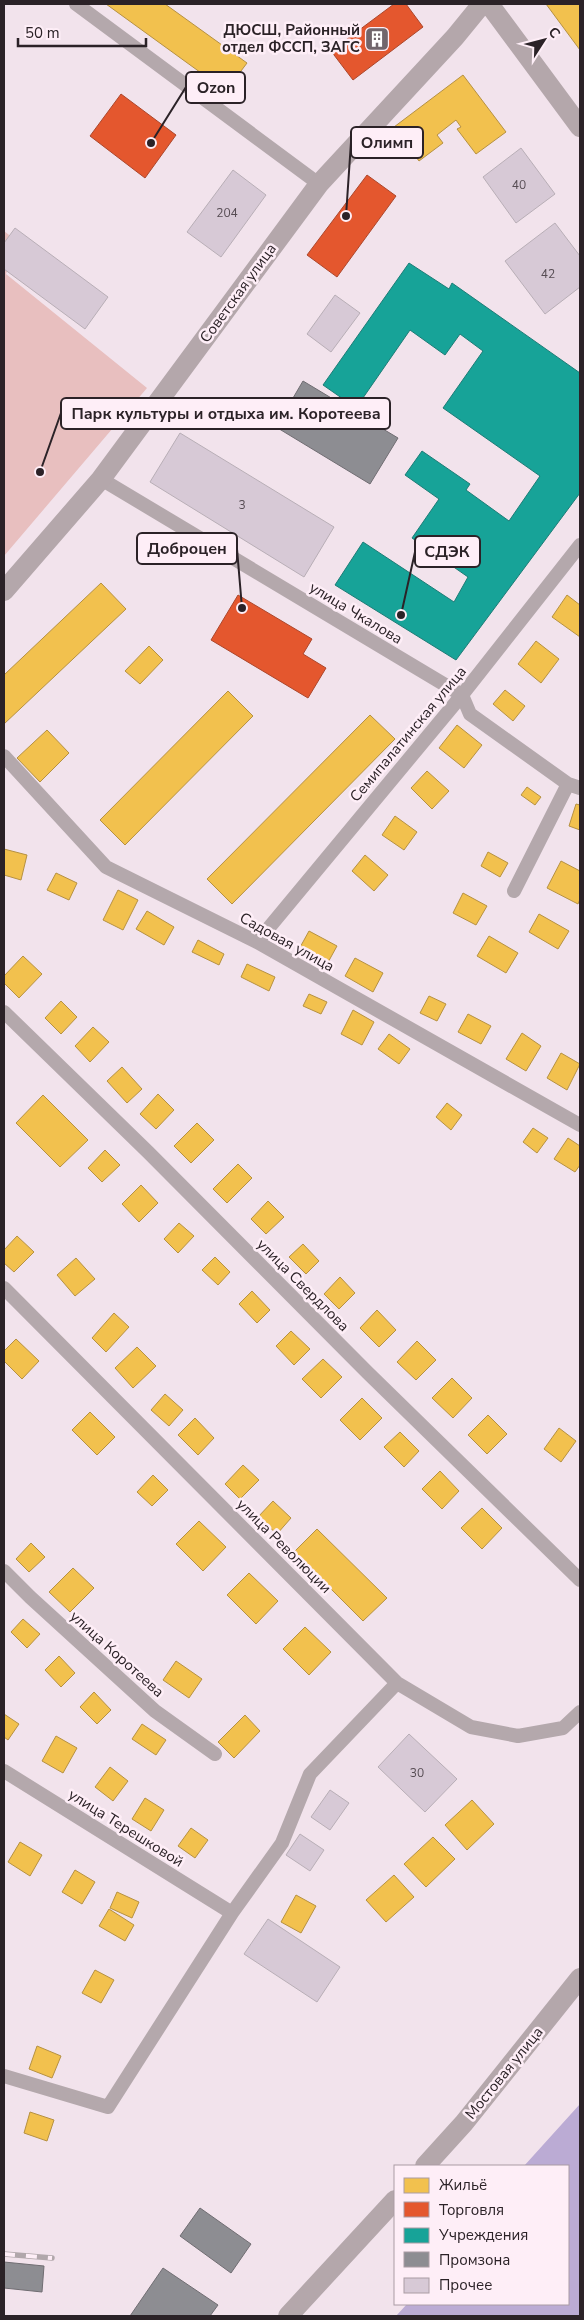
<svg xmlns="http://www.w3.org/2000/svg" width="584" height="2320" font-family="'Nunito Sans',sans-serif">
  <rect width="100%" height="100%" fill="#f2e3ec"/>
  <path fill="#e8bfbf" d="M4 231 18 242 6 274 147 388 4 556Z"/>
  <path fill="#bbabd4" d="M580 2104V2316H396L407 2304H568V2166H524Z"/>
  <path fill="#f2c14e" stroke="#b69142" d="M106 4H165L247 63 226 91Z
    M546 4H580V50Z
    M463 75 506 132 476 154 457 129 461 127 456 120 437 135 443 143 419 161 394 127Z
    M101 583 126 609 4 724V675Z
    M567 595 580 605V637L552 617Z
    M536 641 559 659 541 683 518 664Z
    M149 646 163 660 140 684 125 671Z
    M505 690 525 706 513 721 493 704Z
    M228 691 253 716 125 845 100 820Z
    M370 715 395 739 232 904 207 879Z
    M457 725 482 745 464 768 439 748Z
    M47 730 69 753 40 782 17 758Z
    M427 771 449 791 432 809 411 788Z
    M527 787 541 797 535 805 521 795Z
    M576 804 580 805V830L569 826Z
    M395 816 417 832 404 850 382 835Z
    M4 849 27 855 21 880 4 875Z
    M488 852 508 863 500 877 481 866Z
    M365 855 388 875 374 891 352 871Z
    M561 861 580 871V899L578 904 547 888Z
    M56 873 77 883 69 900 47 890Z
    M118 890 138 900 123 930 103 920Z
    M463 893 487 906 476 925 453 913Z
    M147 911 174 927 164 945 136 929Z
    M539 914 569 931 558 949 529 932Z
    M309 931 337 946 326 966 298 951Z
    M489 936 518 953 506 973 477 956Z
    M198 940 224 954 219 965 192 952Z
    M23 956 42 974 19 998 4 983V976Z
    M355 958 383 973 373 992 345 976Z
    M247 964 275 977 269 991 241 977Z
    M309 994 327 1002 321 1014 303 1006Z
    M429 996 446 1004 437 1021 420 1013Z
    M61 1001 77 1017 61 1034 45 1018Z
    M353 1010 374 1022 362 1045 341 1034Z
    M468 1014 491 1026 481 1044 458 1032Z
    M93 1027 109 1042 90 1062 75 1046Z
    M522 1033 541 1046 526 1071 506 1059Z
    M389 1034 410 1049 399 1064 378 1049Z
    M561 1053 580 1064 567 1090 547 1078Z
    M122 1067 142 1089 127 1103 107 1081Z
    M158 1094 174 1110 156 1129 140 1114Z
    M43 1095 88 1140 60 1167 16 1123Z
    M447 1103 462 1115 451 1130 436 1117Z
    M197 1123 214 1140 191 1163 174 1146Z
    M533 1128 548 1138 537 1153 523 1142Z
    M568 1138 580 1146V1165L575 1172 554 1159Z
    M105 1150 120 1165 102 1182 88 1168Z
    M238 1164 252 1178 227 1203 213 1189Z
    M141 1185 158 1203 139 1222 122 1204Z
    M268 1201 284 1217 266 1234 251 1219Z
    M179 1223 194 1236 178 1253 164 1239Z
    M17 1236 34 1252 14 1272 4 1263V1250Z
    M303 1244 319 1261 306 1274 289 1257Z
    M215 1257 230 1272 218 1285 202 1270Z
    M76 1258 95 1279 75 1296 57 1275Z
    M340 1277 355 1293 339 1309 324 1294Z
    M252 1291 270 1310 257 1323 239 1304Z
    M377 1310 396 1330 379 1347 360 1328Z
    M114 1313 129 1327 106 1352 92 1338Z
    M291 1331 310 1349 294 1365 276 1346Z
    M16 1339 39 1361 22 1379 4 1361V1351Z
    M417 1341 436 1360 416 1380 397 1362Z
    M137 1347 156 1366 133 1388 115 1368Z
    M323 1359 342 1377 321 1398 302 1379Z
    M452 1378 472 1398 453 1418 432 1398Z
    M165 1394 183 1410 169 1426 151 1410Z
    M362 1398 382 1418 360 1440 340 1420Z
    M90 1412 115 1437 97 1455 72 1430Z
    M488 1415 507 1434 487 1454 468 1435Z
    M195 1418 214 1438 198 1455 178 1435Z
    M559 1428 576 1441 561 1462 544 1449Z
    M400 1432 419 1451 404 1467 384 1447Z
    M243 1465 259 1480 240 1499 225 1484Z
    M440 1471 459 1491 442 1509 422 1489Z
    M153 1475 168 1490 152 1506 137 1492Z
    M273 1501 291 1518 277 1534 258 1517Z
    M482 1508 502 1528 482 1549 461 1528Z
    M199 1521 226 1547 203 1571 176 1544Z
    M317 1529 387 1598 363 1621 294 1552Z
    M31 1543 45 1557 29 1572 16 1559Z
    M73 1568 94 1588 70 1612 49 1592Z
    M249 1573 278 1601 256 1624 227 1595Z
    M23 1619 40 1634 27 1648 11 1632Z
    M305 1627 331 1652 309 1675 283 1649Z
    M59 1656 75 1673 61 1687 45 1670Z
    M176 1661 202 1679 189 1698 163 1680Z
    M94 1692 111 1710 97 1724 80 1707Z
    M4 1714 19 1724 8 1740 4 1737Z
    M245 1715 260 1731 234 1758 218 1742Z
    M142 1724 166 1740 156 1755 132 1739Z
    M56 1736 77 1748 63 1773 42 1761Z
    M110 1767 128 1781 113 1801 95 1787Z
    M145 1798 164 1810 151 1831 132 1819Z
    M472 1800 494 1824 467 1850 445 1825Z
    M191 1828 208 1840 195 1858 178 1846Z
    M433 1837 455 1859 426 1887 404 1864Z
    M20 1842 42 1855 30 1876 8 1862Z
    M75 1870 95 1882 82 1904 62 1892Z
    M394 1875 414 1897 386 1922 366 1900Z
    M117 1892 139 1902 132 1918 110 1908Z
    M296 1895 316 1906 301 1933 281 1922Z
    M109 1909 134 1925 125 1941 99 1926Z
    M95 1970 114 1980 101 2003 82 1993Z
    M37 2046 61 2056 52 2078 29 2069Z
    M30 2112 54 2120 47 2141 24 2133Z"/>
  <path fill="#e4572e" stroke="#ac472c" d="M394 4H406L423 27 353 80 331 51Z
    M121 94 176 135 145 178 90 136Z
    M367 175 396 196 337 277 307 255Z
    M238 595 312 639 303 654 326 668 308 698 211 640Z"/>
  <path fill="#17a398" stroke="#1d7c76" d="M409 263 449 289 452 283 580 373V493L456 660 335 585 363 542 454 602 468 577 412 538 439 499 405 475 422 451 470 484 466 490 509 521 540 476 443 408 483 351 460 334 445 355 410 330 356 408 323 385Z"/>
  <path fill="#8d8d92" stroke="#706d72" d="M303 381 398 438 370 484 276 427Z
    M200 2208 251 2244 231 2273 180 2236Z
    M4 2262 44 2266 42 2292 4 2288Z
    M163 2268 218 2305 210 2316H130Z"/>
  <path fill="#d7c9d6" stroke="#b8aeb6" d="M521 148 555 194 516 223 483 177Z
    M233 170 266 195 221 257 187 232Z
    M555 223 580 256V287L545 314 505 261Z
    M15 228 108 297 85 329 4 269V243Z
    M335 295 360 313 331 352 307 334Z
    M180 433 334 527 304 577 150 482Z
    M409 1734 457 1779 425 1812 378 1767Z
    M330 1790 349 1803 330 1830 311 1817Z
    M300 1834 324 1850 310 1871 286 1855Z
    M268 1919 340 1967 317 2002 244 1954Z"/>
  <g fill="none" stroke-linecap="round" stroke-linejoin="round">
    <path stroke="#b4a8ac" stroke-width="14" d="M76 4 319 184
      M101 479 462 695 470 714 568 784 580 788
      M4 756 106 867 257 942 580 1125
      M514 891 568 784
      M257 942 462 695 580 545
      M4 1012 148 1152 368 1373 580 1580
      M4 1288 397 1683 471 1727 518 1736 563 1728 580 1712
      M4 1571 30 1597 155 1711 215 1754
      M4 1771 232 1913
      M4 2076 108 2107 232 1913 282 1843 310 1774 397 1683"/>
    <path stroke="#b4a7ab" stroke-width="20" d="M489 4 580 127
      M4 591 101 479 319 184 455 37 482 4
      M425 2166 464 2123 580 1978
      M288 2316 395 2200"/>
    <defs>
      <path id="rail" d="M4 2254 52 2258"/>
    </defs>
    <use href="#rail" stroke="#b1a7ab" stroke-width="5.5"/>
    <use href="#rail" stroke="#feeef7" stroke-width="4" stroke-dasharray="11" stroke-linecap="butt"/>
  </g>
  <defs>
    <symbol id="building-square" viewBox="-11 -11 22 22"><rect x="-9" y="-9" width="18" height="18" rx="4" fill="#71666c" stroke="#feeef7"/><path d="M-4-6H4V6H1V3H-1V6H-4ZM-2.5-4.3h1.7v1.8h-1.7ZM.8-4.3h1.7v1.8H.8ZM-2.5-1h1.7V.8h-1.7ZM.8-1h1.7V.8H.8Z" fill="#fff"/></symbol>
  </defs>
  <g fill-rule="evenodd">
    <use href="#building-square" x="363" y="25" width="28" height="28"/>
  </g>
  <g text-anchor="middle" stroke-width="5" stroke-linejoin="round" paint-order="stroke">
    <g font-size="12" fill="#564c53">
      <text x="519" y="189">40</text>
      <text x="227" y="217">204</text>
      <text x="548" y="278">42</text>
      <text x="242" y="509">3</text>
      <text x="417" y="1777">30</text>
    </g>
    <g font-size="15" font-weight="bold" fill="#2b2227" stroke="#feeef7" text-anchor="end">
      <text x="360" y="35">ДЮСШ, Районный<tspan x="360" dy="17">отдел ФССП, ЗАГС</tspan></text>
    </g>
    <g font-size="15" fill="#2b2227" stroke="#feeef7">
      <text transform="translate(238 293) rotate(-54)" y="5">Советская улица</text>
      <text transform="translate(356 613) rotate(31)" y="5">улица Чкалова</text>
      <text transform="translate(408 734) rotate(-50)" y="5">Семипалатинская улица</text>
      <text transform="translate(287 942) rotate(29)" y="5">Садовая улица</text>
      <text transform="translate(303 1285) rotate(45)" y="5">улица Свердлова</text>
      <text transform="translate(284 1546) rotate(45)" y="5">улица Революции</text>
      <text transform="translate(117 1654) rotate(42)" y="5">улица Коротеева</text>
      <text transform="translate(126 1828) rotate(32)" y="5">улица Терешковой</text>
      <text transform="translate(504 2073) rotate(-51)" y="5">Мостовая улица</text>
    </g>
  </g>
  <path fill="none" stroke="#2b2227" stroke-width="2" d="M151 143L186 87M346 216L351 142M40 472L61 413M242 608L237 549M401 615L415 552"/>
  <g fill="#2b2227" stroke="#feeef7" stroke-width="2">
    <circle cx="151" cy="143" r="5"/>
    <circle cx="346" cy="216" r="5"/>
    <circle cx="40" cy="472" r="5"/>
    <circle cx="242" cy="608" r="5"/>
    <circle cx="401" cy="615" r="5"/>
  </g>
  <g fill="#feeef7" stroke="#2b2227" stroke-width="2">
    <rect x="186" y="72" width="59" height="31" rx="5"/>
    <rect x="351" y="127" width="72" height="31" rx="5"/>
    <rect x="61" y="398" width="329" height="31" rx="5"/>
    <rect x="137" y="533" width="100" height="31" rx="5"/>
    <rect x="415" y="536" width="65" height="31" rx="5"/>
  </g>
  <g font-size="16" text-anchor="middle" font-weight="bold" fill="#2b2227">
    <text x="216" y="93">Ozon</text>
    <text x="387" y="148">Олимп</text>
    <text x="226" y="419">Парк культуры и отдыха им. Коротеева</text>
    <text x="187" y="554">Доброцен</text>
    <text x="447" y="557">СДЭК</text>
  </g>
  <rect width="584" height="2320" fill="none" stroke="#2b2227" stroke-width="10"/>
  <rect x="394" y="2165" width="175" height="140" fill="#feeef7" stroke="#aa9ca4"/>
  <rect x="404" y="2178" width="25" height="15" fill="#f2c14e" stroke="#aa9ca4"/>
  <text x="439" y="2190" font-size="15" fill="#2b2227">Жильё</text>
  <rect x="404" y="2202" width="25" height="15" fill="#e4572e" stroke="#aa9ca4"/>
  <text x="439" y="2215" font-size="15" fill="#2b2227">Торговля</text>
  <rect x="404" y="2228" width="25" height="15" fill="#17a398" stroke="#aa9ca4"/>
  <text x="439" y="2240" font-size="15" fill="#2b2227">Учреждения</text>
  <rect x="404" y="2252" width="25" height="15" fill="#8d8d92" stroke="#aa9ca4"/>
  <text x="439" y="2265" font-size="15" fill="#2b2227">Промзона</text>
  <rect x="404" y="2278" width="25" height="15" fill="#d7c9d6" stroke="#aa9ca4"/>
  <text x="439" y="2290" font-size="15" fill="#2b2227">Прочее</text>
  <g transform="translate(544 40) rotate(54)" stroke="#feeef7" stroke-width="4" paint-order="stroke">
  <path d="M0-4L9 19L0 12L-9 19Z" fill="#2b2227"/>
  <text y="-8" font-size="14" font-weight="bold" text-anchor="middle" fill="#2b2227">С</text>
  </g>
  <path d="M18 38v8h128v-8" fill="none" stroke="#2b2227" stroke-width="2.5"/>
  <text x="25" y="38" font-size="15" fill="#2b2227" stroke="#feeef7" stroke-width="4" paint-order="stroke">50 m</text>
</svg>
